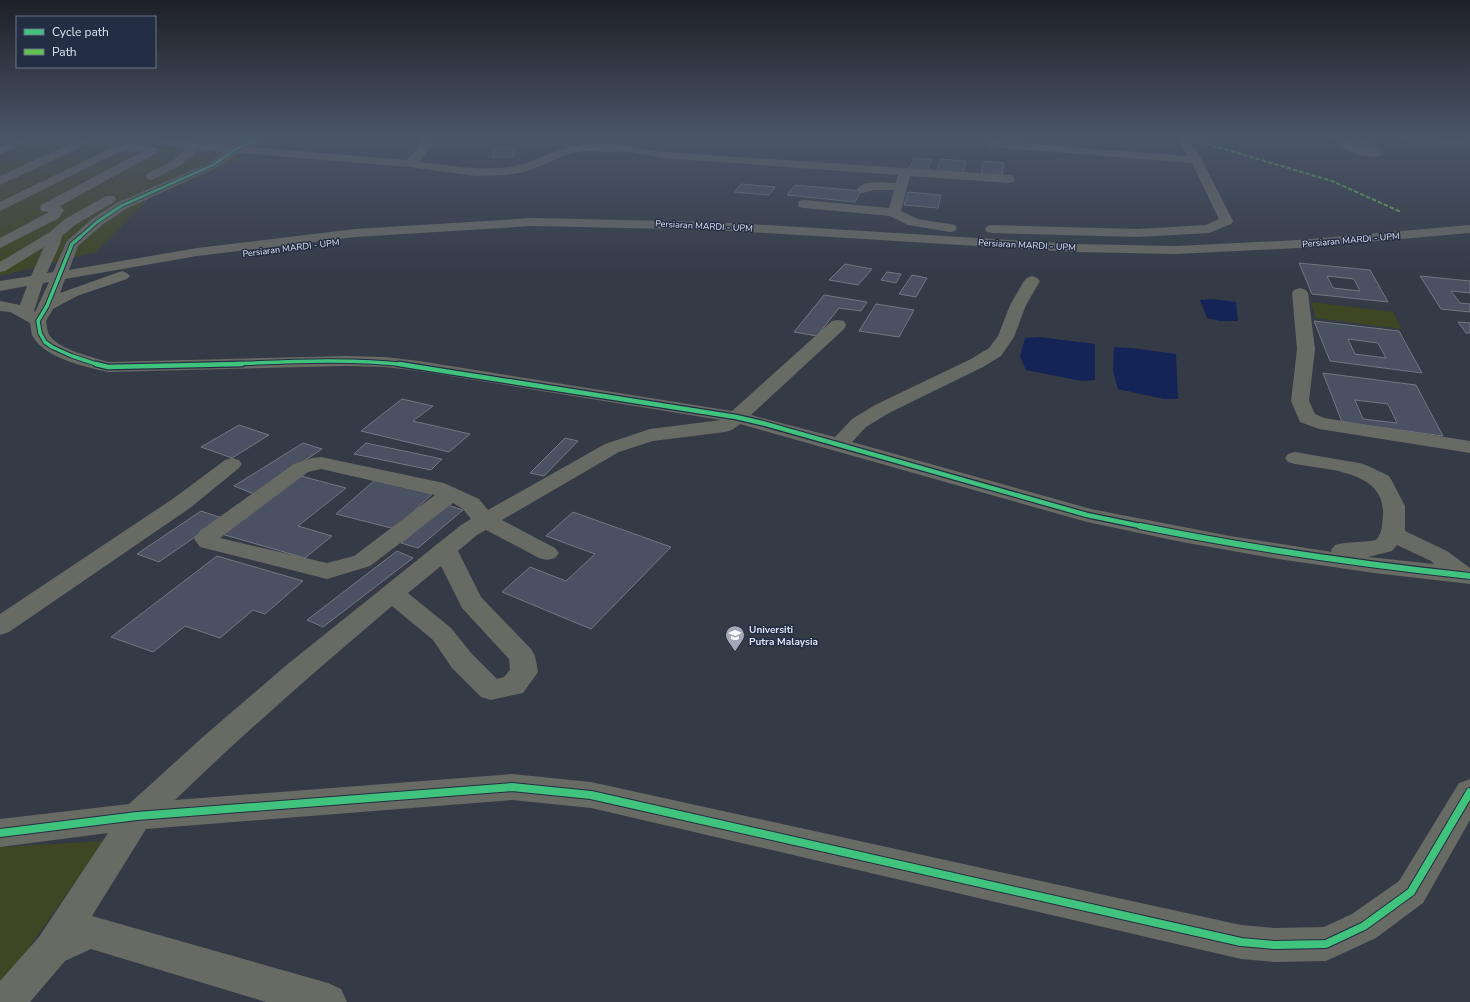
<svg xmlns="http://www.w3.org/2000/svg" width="1470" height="1002" font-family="'Nunito Sans',sans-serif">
  <rect width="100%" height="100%" fill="#343a46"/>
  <path fill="#3e4623" d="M0 138H270L237 160 147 200 96 252 0 276Z
    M1311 302 1393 312 1402 329 1316 318Z
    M104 841 0 989V847Z"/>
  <path fill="#142456" d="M1212 299 1236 302 1238 321H1220L1207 318 1200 300Z
    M1039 337 1095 344V380L1082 381 1026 370 1020 357 1025 338Z
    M1114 347 1132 348 1176 354 1178 399H1164L1118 389 1113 371Z"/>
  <path fill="#4a5162" stroke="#727781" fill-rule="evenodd" d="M494 148H515L514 157 493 158Z
    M914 158 932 160 927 171 909 169Z
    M941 159 966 161 963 173 937 171Z
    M983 161 1004 163 1002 176 981 175Z
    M741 184 775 187 769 195 734 192Z
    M795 185 861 191 855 202 787 195Z
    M908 192 941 195 938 208 904 205Z
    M1299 263 1370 270 1388 302 1312 294ZM1327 276 1354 279 1360 291 1333 288Z
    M845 264 872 269 858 285 829 280Z
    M887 272 901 274 896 283 881 280Z
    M912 275 927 278 916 297 899 294Z
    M1420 276 1470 281V293L1451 291 1460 303 1470 304V312L1441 309Z
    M824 295 867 302 861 311 839 308 817 336 794 332Z
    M876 304 914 310 899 337 859 331Z
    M1314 321 1399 331 1422 373 1330 361ZM1348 339 1378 343 1386 358 1355 354Z
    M1458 322 1470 323V333H1466Z
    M1323 373 1416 385 1443 436 1342 422ZM1355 400 1388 404 1397 423 1363 419Z
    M402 399 433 406 413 421 470 434 449 452 361 431Z
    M239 425 269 435 232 458 201 447Z
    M565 438 578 441 544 476 530 473Z
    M303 443 322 449 254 494 234 486Z
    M366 443 442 459 431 470 354 454Z
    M297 475 346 488 298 526 332 536 305 558 218 533Z
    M375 480 432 494 395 529 336 514Z
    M447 505 463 510 418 548 401 543Z
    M201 511 222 518 159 562 137 554Z
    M573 512 671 547 591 629 502 592 530 567 566 581 595 554 546 536Z
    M397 551 413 558 323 627 307 620Z
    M217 556 303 581 265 614 253 610 220 638 185 626 153 652 111 637Z"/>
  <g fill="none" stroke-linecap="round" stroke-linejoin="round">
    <path fill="#686a64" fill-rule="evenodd" d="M20 138H35L34 140 0 154V147Z
      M83 138H92L93 140 92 142 0 185V176Z
      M122 138H158L234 146 250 138H265L250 147 407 160 415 152 421 138H432L428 150 419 162C448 165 478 171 508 167 528 165 546 154 566 148 591 139 637 147 663 152L1009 175 1013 176 1015 179 1013 182 1009 183 910 176 901 211 918 219 955 225 957 228 955 231 950 232 908 225 890 216 804 208 799 207 798 204 799 201 804 200 889 208 894 190H874L863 193 859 192 857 189C864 179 885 183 896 183L898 175 663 158 632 152 584 151 572 153 525 172 507 175 476 176 409 167 238 153 217 167 126 209 102 225 78 246 69 270 197 248 355 229 533 218 715 222 1075 244 1176 246 1298 240 1470 225V233L1298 248 1176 254 1075 252 715 230 533 226 355 237 197 256 65 279 60 293 122 271 127 273 130 276 127 279 77 296 53 309 46 321C47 326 47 332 50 336 60 350 93 357 108 362L346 356 385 357 419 361 732 411 832 321 838 320 844 321 846 325 844 329 751 415 835 437 852 419 875 405 971 359 989 348 998 336 1010 305 1024 281 1027 278 1032 276 1037 278 1040 281 1026 305 1014 337 1001 356 983 367 889 413 866 427 852 442 1091 509 1230 536 1332 552 1331 550 1335 545C1348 541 1362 543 1376 540 1383 532 1382 524 1383 514 1385 470 1326 470 1295 464L1288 462 1285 458 1288 454 1295 452 1359 463 1366 465 1389 476 1392 481 1405 506V531L1447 551 1470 568V584L1374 573 1278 559 1182 542 1087 522 740 424 732 430 725 432 653 441 619 452 502 520 555 548 559 553 555 558 547 560 539 558 486 530 477 535 458 551 481 597 531 649 535 656 538 672 523 693 491 700 481 697 452 668 433 640 392 606C318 669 245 732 175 800L512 774 591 782 1241 925 1274 928 1324 927 1352 914 1399 881 1459 783 1470 779V820L1423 903 1376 938 1326 961 1274 962 1241 959 591 808 512 800 146 829 92 916 328 983 341 989 347 1002H266L91 949 65 961 30 1002H0V981L39 937 108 833 0 847V819L129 804 204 736 289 663 461 525 471 519 463 509 453 503 370 566 327 579 200 547 194 539 201 530 294 464 312 458 321 457 444 483 479 499 488 510 605 444 650 429 721 420 419 371 385 367 346 366 108 372C86 367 43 358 32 335 31 332 31 327 30 323L10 312 0 311V301L20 305 27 286 0 291V281L31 276 44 247 5 271 0 272V262L50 232 65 219 106 196H114L116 199 114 202 75 225 62 236 60 244 47 273 53 272 67 241 92 219 116 203 209 163 225 152 195 149 196 152 194 154 179 166 152 180 148 179 146 176 148 173 171 162 184 151 183 148 127 141ZM49 282 35 312 34 311 43 283ZM321 469 435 495 354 556 327 563 220 538 308 472ZM1397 545 1431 561 1434 564 1368 557 1392 551ZM441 566 462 608 509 659 510 670 504 677 497 679 472 654 451 628 408 593Z
      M1177 138H1188L1200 156 1233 221 1231 224 1209 233 1138 237 992 233 987 232 985 229 987 226 992 225 1138 229 1206 225 1219 219 1192 163 991 147 985 144 991 141 1188 156Z
      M1333 138H1346L1366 149 1352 138H1364L1384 153 1382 155C1365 160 1344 152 1333 138Z
      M1403 138 1462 139 1467 142 1462 145 1418 143 1404 140Z
      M125 145 154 147 160 150 158 152 60 206 64 210 59 218 0 248V238L49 212 41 211 40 208 41 205 141 152 125 151 117 153 0 211V202L109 149Z
      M1300 288 1306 290 1308 293 1315 349 1309 401 1315 414 1324 418 1470 441V453L1319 429 1300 422 1291 401 1297 349 1292 293 1294 290Z
      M232 458 239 460 242 464 239 468 190 508 9 632 0 635V614L174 498 225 460Z"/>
    <path stroke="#63c152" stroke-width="2" stroke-dasharray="4.5 2" stroke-linecap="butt" d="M1187 138 1332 181 1401 212"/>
    <defs>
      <path id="cycleway-far4" d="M79 238 97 222 121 206 213 165 236 149 260 138"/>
      <path id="cycleway-far3" d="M80 237 72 244 47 306 38 321 40 333 45 342 52 347 72 356 99 365
        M202 365C270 363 340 357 407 365"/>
      <path id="cycleway-far2" d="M96 364 108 367 242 364
        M399 364 736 417 762 423 1087 515 1145 527"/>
      <path id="cycleway-far1" d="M1140 526C1249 548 1359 564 1470 576"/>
      <path id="cycleway" d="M0 833 137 816 512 787 591 795 1241 942 1274 945 1326 944 1364 926 1411 892 1470 792"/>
    </defs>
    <use href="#cycleway-far4" stroke="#232d43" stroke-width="4.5"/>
    <use href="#cycleway-far3" stroke="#232d43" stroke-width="5.5"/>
    <use href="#cycleway-far2" stroke="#232d43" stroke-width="7"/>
    <use href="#cycleway-far1" stroke="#232d43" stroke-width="8"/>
    <use href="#cycleway" stroke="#232d43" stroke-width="10"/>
    <use href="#cycleway-far4" stroke="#40c37c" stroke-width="3"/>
    <use href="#cycleway-far3" stroke="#40c37c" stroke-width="3.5"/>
    <use href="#cycleway-far2" stroke="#40c37c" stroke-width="4.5"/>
    <use href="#cycleway-far1" stroke="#40c37c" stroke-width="6"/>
    <use href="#cycleway" stroke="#40c37c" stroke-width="8"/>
  </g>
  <linearGradient id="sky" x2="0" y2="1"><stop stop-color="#1d2026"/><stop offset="0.49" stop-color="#4a5568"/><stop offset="1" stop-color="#4a5568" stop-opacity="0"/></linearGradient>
  <rect width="1470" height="279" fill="url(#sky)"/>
  <defs>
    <symbol id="university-pin" viewBox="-11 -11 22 30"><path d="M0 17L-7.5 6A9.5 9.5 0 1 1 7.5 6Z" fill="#a2a8b6" stroke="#232d43"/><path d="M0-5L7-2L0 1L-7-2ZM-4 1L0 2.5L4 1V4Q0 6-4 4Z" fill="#fff"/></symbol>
  </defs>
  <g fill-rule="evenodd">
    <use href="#university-pin" x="724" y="624" width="22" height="30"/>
  </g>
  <g text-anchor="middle" stroke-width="3" stroke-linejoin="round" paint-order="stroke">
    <g font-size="9" fill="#dde3f2" stroke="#232d43">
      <text transform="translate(704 226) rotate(3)" y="3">Persiaran MARDI - UPM</text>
      <text transform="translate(1351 240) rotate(-5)" y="3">Persiaran MARDI - UPM</text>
      <text transform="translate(1027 245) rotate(3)" y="3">Persiaran MARDI - UPM</text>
      <text transform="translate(291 248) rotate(-7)" y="3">Persiaran MARDI - UPM</text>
    </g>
    <g font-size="10" font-weight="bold" fill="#dde3f2" stroke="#232d43" text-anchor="start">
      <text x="749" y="633">Universiti<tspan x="749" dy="12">Putra Malaysia</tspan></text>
    </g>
  </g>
  <rect x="16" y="16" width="140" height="52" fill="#232d43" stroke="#6d7689"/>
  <rect x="24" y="29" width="20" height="6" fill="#40c37c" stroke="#6d7689"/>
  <text x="52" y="36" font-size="12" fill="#dde3f2">Cycle path</text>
  <rect x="24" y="49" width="20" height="6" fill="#63c152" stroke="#6d7689"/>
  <text x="52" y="56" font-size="12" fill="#dde3f2">Path</text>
</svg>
